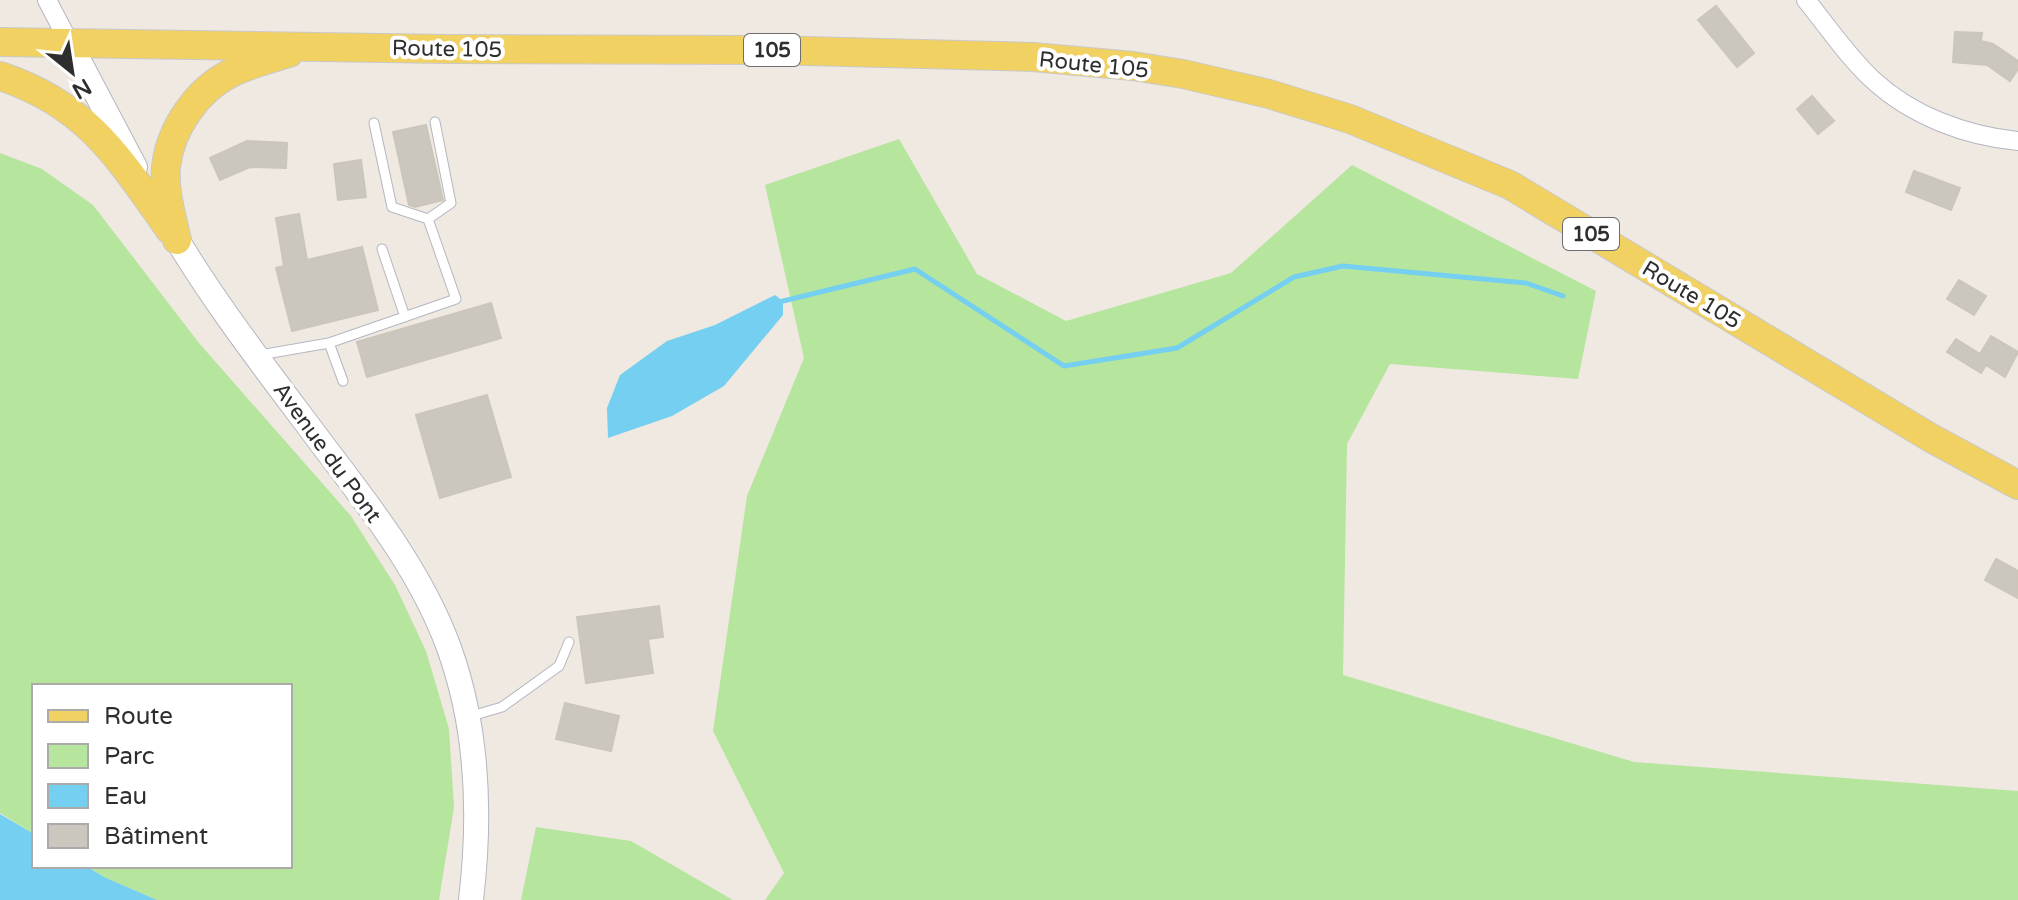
<svg xmlns="http://www.w3.org/2000/svg" width="2018" height="900" font-family="'Varela Round',sans-serif">
  <rect width="100%" height="100%" fill="#efe9e1"/>
  <path fill="#b6e59e" d="M899 139 977 274 1066 321 1231 273 1352 165 1596 291 1578 379 1390 364 1347 444 1343 675 1634 762 2018 791V900H765L784 873 713 731 747 496 804 358 765 185Z
    M0 153 42 169 93 205 199 343 351 516 395 585 426 651 449 729 454 807 439 900H157L104 877 86 866H290V686H34V834L0 813Z
    M536 827 631 841 733 900H521Z"/>
  <path fill="#75cff0" d="M775 295 783 301V315L724 386 672 416 608 438 607 408 620 375 667 341 715 325Z
    M0 814 34 834V866H86L104 877 157 900H0Z"/>
  <g fill="none" stroke-linecap="round" stroke-linejoin="round">
    <path stroke="#75cff0" stroke-width="5" d="M783 301 915 269 1064 366 1177 348 1294 277 1343 266 1526 283 1563 296"/>
  </g>
  <path fill="#cbc7bf" stroke="#cbc5ba" stroke-width="2" d="M1716 6 1754 53 1737 67 1698 20Z
    M1955 32 1982 33 1981 41 1993 44 2018 61V69L2010 81 1987 65 1953 62Z
    M1812 96 1834 121 1818 134 1797 109Z
    M426 125 443 200 415 207 409 205 393 132Z
    M247 141 287 143 286 168 250 167 220 180 210 158Z
    M361 160 366 197 338 200 334 164Z
    M1914 171 1960 188 1951 210 1906 192Z
    M299 214 307 260 362 247 378 310 292 331 276 268 284 266 276 218Z
    M1959 280 1986 296 1974 315 1947 299Z
    M491 303 501 338 367 377 357 342Z
    M1991 336 2018 352 2005 377 1986 365 1981 373 1947 352 1956 339 1980 354Z
    M487 395 511 477 440 498 416 415Z
    M1996 559 2018 571V598L1985 580Z
    M659 606 663 637 648 639 653 673 586 683 577 617Z
    M565 703 619 716 611 751 556 739Z"/>
  <g fill="none" stroke-linecap="round" stroke-linejoin="round">
    <defs>
      <path id="lane" d="M428 219 451 203 435 122
        M382 249 405 317
        M329 343 343 381
        M260 355 329 343 456 299 428 219 392 207 374 123
        M468 717 502 707 559 666 569 642"/>
      <path id="street" d="M47 0 69 42
        M1806 0C1828 27 1848 57 1873 80 1912 116 1966 136 2018 141"/>
      <path id="secondary" d="M69 42 135 167
        M167 223C214 304 273 378 328 452 374 512 423 576 449 648 478 728 481 816 471 900"/>
      <path id="primary" d="M0 42 447 49 769 50 1033 57 1133 66 1183 74 1269 94 1350 119 1510 185 1931 438 2018 485
        M0 76C88 105 119 158 170 230
        M177 240C172 217 164 192 166 167 170 129 197 90 231 73 249 64 270 59 289 53"/>
    </defs>
    <use href="#lane" stroke="#b4b7c1" stroke-width="11"/>
    <use href="#street" stroke="#b4b7c1" stroke-width="20"/>
    <use href="#secondary" stroke="#b4b7c1" stroke-width="26"/>
    <use href="#primary" stroke="#c9c9c9" stroke-width="30"/>
    <use href="#lane" stroke="#fff" stroke-width="9"/>
    <use href="#street" stroke="#fff" stroke-width="18"/>
    <use href="#secondary" stroke="#fff" stroke-width="24"/>
    <use href="#primary" stroke="#f2d163" stroke-width="28"/>
  </g>
  <g text-anchor="middle" stroke-width="8" stroke-linejoin="round" paint-order="stroke">
    <g fill="#fff" stroke="#6d6d6d" stroke-width="2">
      <rect x="744" y="34" width="56" height="32" rx="6"/>
      <rect x="1563" y="218" width="56" height="32" rx="6"/>
    </g>
    <g font-size="20" font-weight="bold" fill="#2e2e2e">
      <text x="772" y="57">105</text>
      <text x="1591" y="241">105</text>
    </g>
    <g font-size="22" fill="#2e2e2e" stroke="#fff">
      <text transform="translate(447 48) rotate(1)" y="8">Route 105</text>
      <text transform="translate(1094 64) rotate(6)" y="8">Route 105</text>
      <text transform="translate(1692 294) rotate(31)" y="8">Route 105</text>
      <text transform="translate(328 452) rotate(54)" y="8">Avenue du Pont</text>
    </g>
  </g>
  <rect x="32" y="684" width="260" height="184" fill="#ffffff" stroke="#ababab" stroke-width="2"/>
  <rect x="48" y="710" width="40" height="12" fill="#f2d163" stroke="#ababab" stroke-width="2"/>
  <text x="104" y="724" font-size="24" fill="#2e2e2e">Route</text>
  <rect x="48" y="744" width="40" height="24" fill="#b6e59e" stroke="#ababab" stroke-width="2"/>
  <text x="104" y="764" font-size="24" fill="#2e2e2e">Parc</text>
  <rect x="48" y="784" width="40" height="24" fill="#75cff0" stroke="#ababab" stroke-width="2"/>
  <text x="104" y="804" font-size="24" fill="#2e2e2e">Eau</text>
  <rect x="48" y="824" width="40" height="24" fill="#cbc7bf" stroke="#ababab" stroke-width="2"/>
  <text x="104" y="844" font-size="24" fill="#2e2e2e">Bâtiment</text>
  <g transform="translate(72 72) rotate(150)" stroke="#ffffff" stroke-width="6" paint-order="stroke">
  <path d="M0-6L14 30L0 20L-14 30Z" fill="#2e2e2e"/>
  <text y="-12" font-size="22" font-weight="bold" text-anchor="middle" fill="#2e2e2e">N</text>
  </g>
</svg>
